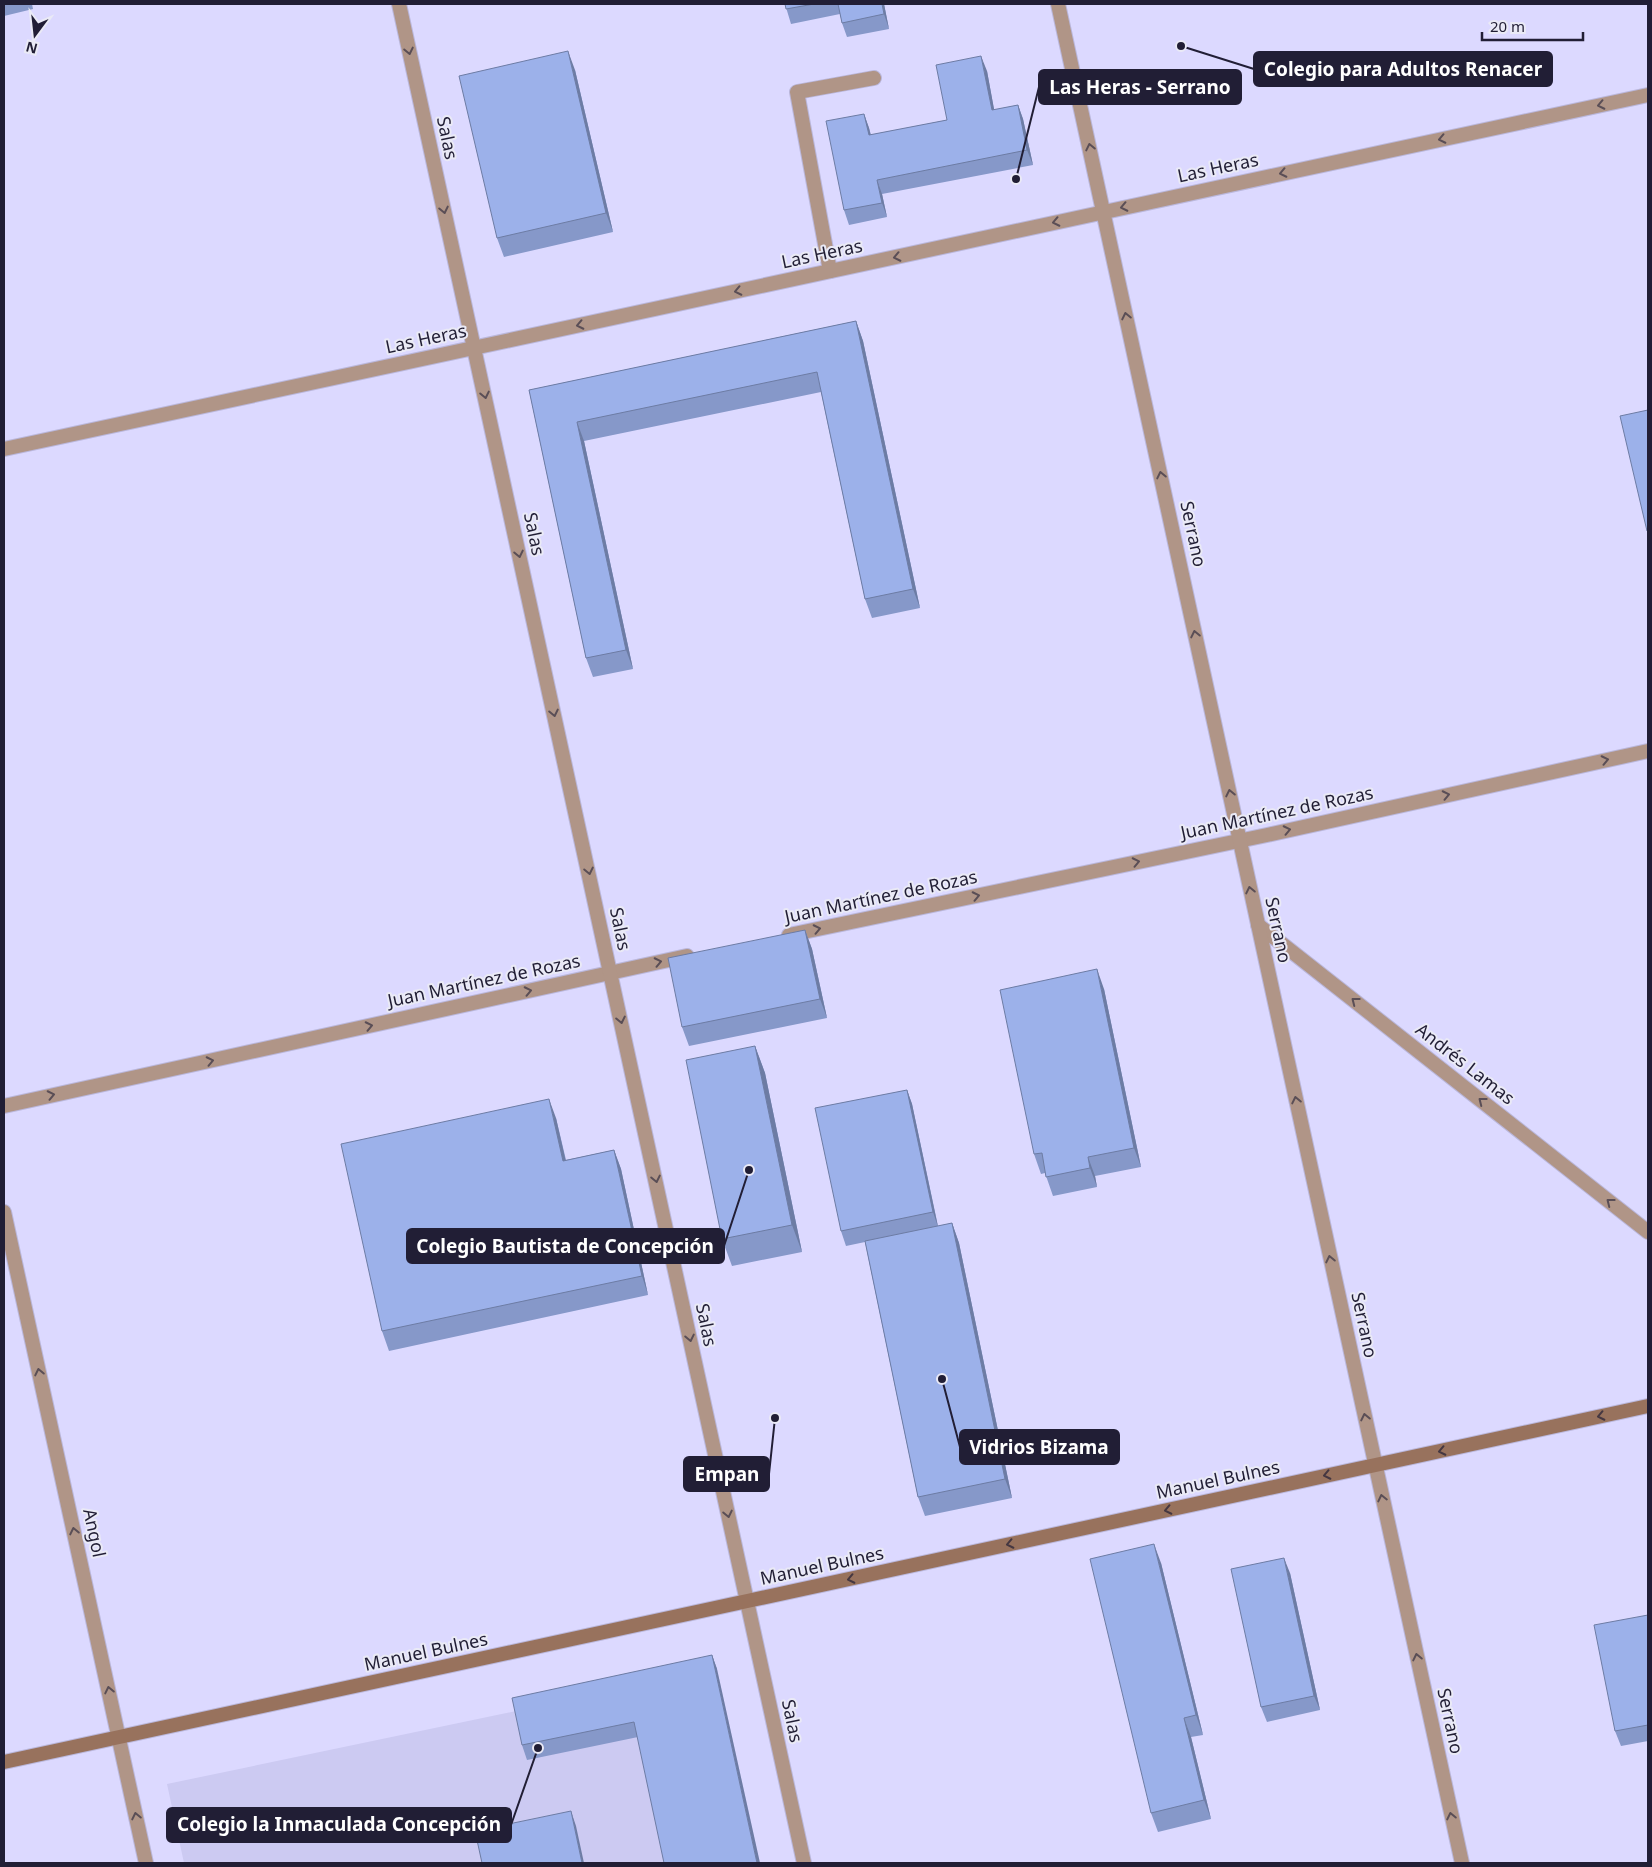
<svg xmlns="http://www.w3.org/2000/svg" width="1652" height="1867" font-family="'Noto Sans',sans-serif">
  <rect width="100%" height="100%" fill="#dcd9ff"/>
  <path fill="#cccaf2" d="M717 1669 760 1863H184L167 1784Z"/>
  <g fill="none" stroke-linecap="round" stroke-linejoin="round">
    <defs>
      <path id="service" d="M830 271 797 92 874 78"/>
      <path id="minor" d="M1258 925 1648 1232
        M789 935 1267 835 1648 751
        M4 1106 687 956
        M4 1212 146 1863"/>
      <path id="tertiary" d="M399 4 804 1863
        M1058 4 1462 1863
        M4 449 1648 95"/>
      <path id="secondary" d="M4 1762 1648 1406"/>
    </defs>
    <use href="#service" stroke="#bab7db" stroke-width="16"/>
    <use href="#minor" stroke="#bab7db" stroke-width="16"/>
    <use href="#tertiary" stroke="#bab7db" stroke-width="16"/>
    <use href="#secondary" stroke="#bab7db" stroke-width="16"/>
    <use href="#service" stroke="#b09587" stroke-width="14"/>
    <use href="#minor" stroke="#b09587" stroke-width="14"/>
    <use href="#tertiary" stroke="#b09587" stroke-width="14"/>
    <use href="#secondary" stroke="#98725d" stroke-width="14"/>
  </g>
  <path fill="#8698c9" d="M4 4H32L33 9 4 16Z
    M785 4H884L889 29 847 37 842 23 840 14 791 24Z
    M575 70 613 232 504 257 497 238Z
    M987 71 994 110 1018 105 1023 119 1033 165 882 194 887 217 849 225 844 210 864 114 869 128 871 135 947 120Z
    M856 321 863 341 920 608 872 618 865 599 821 392 584 441 633 669 593 677 586 658 529 390Z
    M805 930 812 949 827 1018 689 1046 682 1027Z
    M1104 989 1141 1167 1095 1176 1097 1187 1053 1196 1045 1173 1041 1174 1034 1154Z
    M755 1046 765 1073 802 1252 732 1266 722 1239Z
    M907 1090 912 1104 938 1226 952 1223 959 1243 1012 1498 925 1516 918 1497 865 1242 846 1246 841 1231Z
    M556 1118 566 1160 614 1150 621 1169 648 1295 389 1351 382 1331Z
    M1161 1563 1203 1735 1191 1737 1211 1819 1158 1832 1151 1813Z
    M1290 1573 1320 1710 1267 1722 1261 1707Z
    M1648 1615V1741L1621 1746 1615 1731Z
    M712 1655 717 1669 638 1737 527 1760 522 1745Z"/>
  <path fill="#6d7ca4" d="M882 4H884L889 29 884 14Z
    M568 51 575 70 613 232 606 213Z
    M981 56 987 71 997 125 992 110Z
    M1018 105 1023 119 1033 165 1027 150Z
    M864 114 869 128 874 150 869 135Z
    M877 180 882 194 887 217 882 203Z
    M856 321 863 341 920 608 913 589Z
    M577 422 584 441 633 669 626 650Z
    M805 930 812 949 827 1018 820 999Z
    M1097 969 1104 989 1141 1167 1134 1148Z
    M755 1046 765 1073 802 1252 792 1225Z
    M907 1090 912 1104 938 1227 933 1212Z
    M549 1099 556 1118 570 1180 563 1161Z
    M614 1150 621 1169 648 1295 642 1276Z
    M1088 1157 1095 1176 1097 1187 1090 1168Z
    M952 1223 959 1243 1012 1498 1005 1479Z
    M1154 1544 1161 1563 1203 1735 1196 1715Z
    M1284 1558 1290 1573 1320 1710 1314 1696Z
    M712 1655 717 1669 760 1863H757Z
    M1184 1718 1191 1737 1211 1819 1204 1800Z
    M571 1811 576 1826 584 1863H582Z"/>
  <path fill="#9cb1ea" stroke="#6d7ca4" d="M785 4H814L786 9Z
    M838 4H882L884 14 842 23Z
    M568 51 606 213 497 238 459 76Z
    M981 56 992 110 1018 105 1027 150 877 180 882 203 844 210 826 121 864 114 869 135 947 120 936 65Z
    M856 321 913 589 865 599 817 372 577 422 626 650 586 658 529 390Z
    M1648 410V531H1647L1620 416Z
    M805 930 820 999 682 1027 668 958Z
    M1097 969 1134 1148 1088 1157 1090 1168 1046 1177 1042 1153 1034 1154 1000 990Z
    M755 1046 792 1225 722 1239 686 1060Z
    M907 1090 933 1212 841 1231 815 1108Z
    M549 1099 563 1161 614 1150 642 1276 382 1331 341 1144Z
    M952 1223 1005 1479 918 1497 865 1241Z
    M1154 1544 1196 1715 1184 1718 1204 1800 1151 1813 1090 1559Z
    M1284 1558 1314 1696 1261 1707 1231 1569Z
    M1648 1615V1725L1615 1731 1594 1625Z
    M712 1655 757 1863H664L634 1722 522 1745 512 1698Z
    M571 1811 582 1863H482L475 1831Z"/>
  <defs><path id="oneway-chevron" d="M-2-3.5L2.5 0L-2 3.5" fill="none" stroke-width="1.6" stroke-linecap="round" stroke-linejoin="round" transform="scale(1.25)"/></defs>
  <g stroke="#5a4e56">
    <use href="#oneway-chevron" transform="translate(409 51) rotate(78)"/>
    <use href="#oneway-chevron" transform="translate(1601 105) rotate(168)"/>
    <use href="#oneway-chevron" transform="translate(1442 139) rotate(168)"/>
    <use href="#oneway-chevron" transform="translate(1090 147) rotate(-102)"/>
    <use href="#oneway-chevron" transform="translate(1283 173) rotate(168)"/>
    <use href="#oneway-chevron" transform="translate(1124 207) rotate(168)"/>
    <use href="#oneway-chevron" transform="translate(444 210) rotate(78)"/>
    <use href="#oneway-chevron" transform="translate(1056 222) rotate(168)"/>
    <use href="#oneway-chevron" transform="translate(897 257) rotate(168)"/>
    <use href="#oneway-chevron" transform="translate(738 291) rotate(168)"/>
    <use href="#oneway-chevron" transform="translate(1126 316) rotate(-102)"/>
    <use href="#oneway-chevron" transform="translate(580 325) rotate(168)"/>
    <use href="#oneway-chevron" transform="translate(485 395) rotate(78)"/>
    <use href="#oneway-chevron" transform="translate(1161 475) rotate(-102)"/>
    <use href="#oneway-chevron" transform="translate(519 554) rotate(78)"/>
    <use href="#oneway-chevron" transform="translate(1195 634) rotate(-102)"/>
    <use href="#oneway-chevron" transform="translate(554 713) rotate(78)"/>
    <use href="#oneway-chevron" transform="translate(1605 760) rotate(-12)"/>
    <use href="#oneway-chevron" transform="translate(1230 793) rotate(-102)"/>
    <use href="#oneway-chevron" transform="translate(1446 795) rotate(-12)"/>
    <use href="#oneway-chevron" transform="translate(1287 830) rotate(-12)"/>
    <use href="#oneway-chevron" transform="translate(1136 862) rotate(-12)"/>
    <use href="#oneway-chevron" transform="translate(589 871) rotate(78)"/>
    <use href="#oneway-chevron" transform="translate(1250 890) rotate(-102)"/>
    <use href="#oneway-chevron" transform="translate(976 896) rotate(-12)"/>
    <use href="#oneway-chevron" transform="translate(817 929) rotate(-12)"/>
    <use href="#oneway-chevron" transform="translate(658 962) rotate(-12)"/>
    <use href="#oneway-chevron" transform="translate(528 991) rotate(-12)"/>
    <use href="#oneway-chevron" transform="translate(1355 1001) rotate(-142)"/>
    <use href="#oneway-chevron" transform="translate(621 1020) rotate(78)"/>
    <use href="#oneway-chevron" transform="translate(369 1026) rotate(-12)"/>
    <use href="#oneway-chevron" transform="translate(210 1061) rotate(-12)"/>
    <use href="#oneway-chevron" transform="translate(51 1095) rotate(-12)"/>
    <use href="#oneway-chevron" transform="translate(1296 1100) rotate(-102)"/>
    <use href="#oneway-chevron" transform="translate(1482 1101) rotate(-142)"/>
    <use href="#oneway-chevron" transform="translate(656 1179) rotate(78)"/>
    <use href="#oneway-chevron" transform="translate(1610 1202) rotate(-142)"/>
    <use href="#oneway-chevron" transform="translate(1330 1259) rotate(-102)"/>
    <use href="#oneway-chevron" transform="translate(690 1338) rotate(78)"/>
    <use href="#oneway-chevron" transform="translate(39 1372) rotate(-102)"/>
    <use href="#oneway-chevron" transform="translate(1365 1417) rotate(-102)"/>
    <use href="#oneway-chevron" transform="translate(1382 1498) rotate(-103)"/>
    <use href="#oneway-chevron" transform="translate(728 1514) rotate(78)"/>
    <use href="#oneway-chevron" transform="translate(74 1531) rotate(-102)"/>
    <use href="#oneway-chevron" transform="translate(1417 1657) rotate(-102)"/>
    <use href="#oneway-chevron" transform="translate(109 1690) rotate(-102)"/>
    <use href="#oneway-chevron" transform="translate(136 1816) rotate(-102)"/>
    <use href="#oneway-chevron" transform="translate(1451 1816) rotate(-102)"/>
  </g>
  <g stroke="#453741">
    <use href="#oneway-chevron" transform="translate(1601 1416) rotate(168)"/>
    <use href="#oneway-chevron" transform="translate(1442 1451) rotate(168)"/>
    <use href="#oneway-chevron" transform="translate(1327 1475) rotate(168)"/>
    <use href="#oneway-chevron" transform="translate(1168 1510) rotate(168)"/>
    <use href="#oneway-chevron" transform="translate(1010 1544) rotate(168)"/>
    <use href="#oneway-chevron" transform="translate(851 1579) rotate(168)"/>
  </g>
  <g text-anchor="middle" stroke-width="4" stroke-linejoin="round" paint-order="stroke">
    <g font-size="18" fill="#211e35" stroke="#eaeaf6">
      <text transform="translate(447 138) rotate(78)" y="6">Salas</text>
      <text transform="translate(1218 168) rotate(-12)" y="6">Las Heras</text>
      <text transform="translate(822 254) rotate(-12)" y="6">Las Heras</text>
      <text transform="translate(426 339) rotate(-12)" y="6">Las Heras</text>
      <text transform="translate(534 534) rotate(78)" y="6">Salas</text>
      <text transform="translate(1193 534) rotate(78)" y="6">Serrano</text>
      <text transform="translate(1277 813) rotate(-12)" y="6">Juan Martínez de Rozas</text>
      <text transform="translate(881 897) rotate(-12)" y="6">Juan Martínez de Rozas</text>
      <text transform="translate(620 929) rotate(78)" y="6">Salas</text>
      <text transform="translate(1278 930) rotate(78)" y="6">Serrano</text>
      <text transform="translate(484 981) rotate(-12)" y="6">Juan Martínez de Rozas</text>
      <text transform="translate(1465 1064) rotate(38)" y="6">Andrés Lamas</text>
      <text transform="translate(706 1325) rotate(78)" y="6">Salas</text>
      <text transform="translate(1364 1325) rotate(78)" y="6">Serrano</text>
      <text transform="translate(1218 1480) rotate(-12)" y="6">Manuel Bulnes</text>
      <text transform="translate(94 1533) rotate(78)" y="6">Angol</text>
      <text transform="translate(822 1566) rotate(-12)" y="6">Manuel Bulnes</text>
      <text transform="translate(426 1652) rotate(-12)" y="6">Manuel Bulnes</text>
      <text transform="translate(792 1721) rotate(78)" y="6">Salas</text>
      <text transform="translate(1450 1721) rotate(78)" y="6">Serrano</text>
    </g>
  </g>
  <path fill="none" stroke="#211e35" stroke-width="2" d="M1181 46L1254 69M1016 179L1039 87M749 1170L724 1246M942 1379L960 1447M775 1418L769 1474M538 1748L511 1825"/>
  <g fill="#211e35" stroke="#eaeaf6" stroke-width="2">
    <circle cx="1181" cy="46" r="5"/>
    <circle cx="1016" cy="179" r="5"/>
    <circle cx="749" cy="1170" r="5"/>
    <circle cx="942" cy="1379" r="5"/>
    <circle cx="775" cy="1418" r="5"/>
    <circle cx="538" cy="1748" r="5"/>
  </g>
  <g fill="#211e35" stroke="#211e35" stroke-width="2">
    <rect x="1254" y="52" width="298" height="34" rx="5"/>
    <rect x="1039" y="70" width="202" height="34" rx="5"/>
    <rect x="407" y="1229" width="317" height="34" rx="5"/>
    <rect x="960" y="1430" width="159" height="34" rx="5"/>
    <rect x="684" y="1457" width="85" height="34" rx="5"/>
    <rect x="167" y="1808" width="344" height="34" rx="5"/>
  </g>
  <g font-size="19" text-anchor="middle" font-weight="bold" fill="#fff">
    <text x="1403" y="76">Colegio para Adultos Renacer</text>
    <text x="1140" y="94">Las Heras - Serrano</text>
    <text x="565" y="1253">Colegio Bautista de Concepción</text>
    <text x="1039" y="1454">Vidrios Bizama</text>
    <text x="727" y="1481">Empan</text>
    <text x="339" y="1831">Colegio la Inmaculada Concepción</text>
  </g>
  <rect width="1652" height="1867" fill="none" stroke="#211e35" stroke-width="10"/>
  <g transform="translate(35 35) rotate(195)" stroke="#eaeaf6" stroke-width="4" paint-order="stroke">
  <path d="M0-4L9 19L0 12L-9 19Z" fill="#211e35"/>
  <text y="-8" font-size="14" font-weight="bold" text-anchor="middle" fill="#211e35">N</text>
  </g>
  <path d="M1482 32v8h101v-8" fill="none" stroke="#211e35" stroke-width="2.5"/>
  <text x="1490" y="32" font-size="15" fill="#211e35" stroke="#eaeaf6" stroke-width="4" paint-order="stroke">20 m</text>
</svg>
